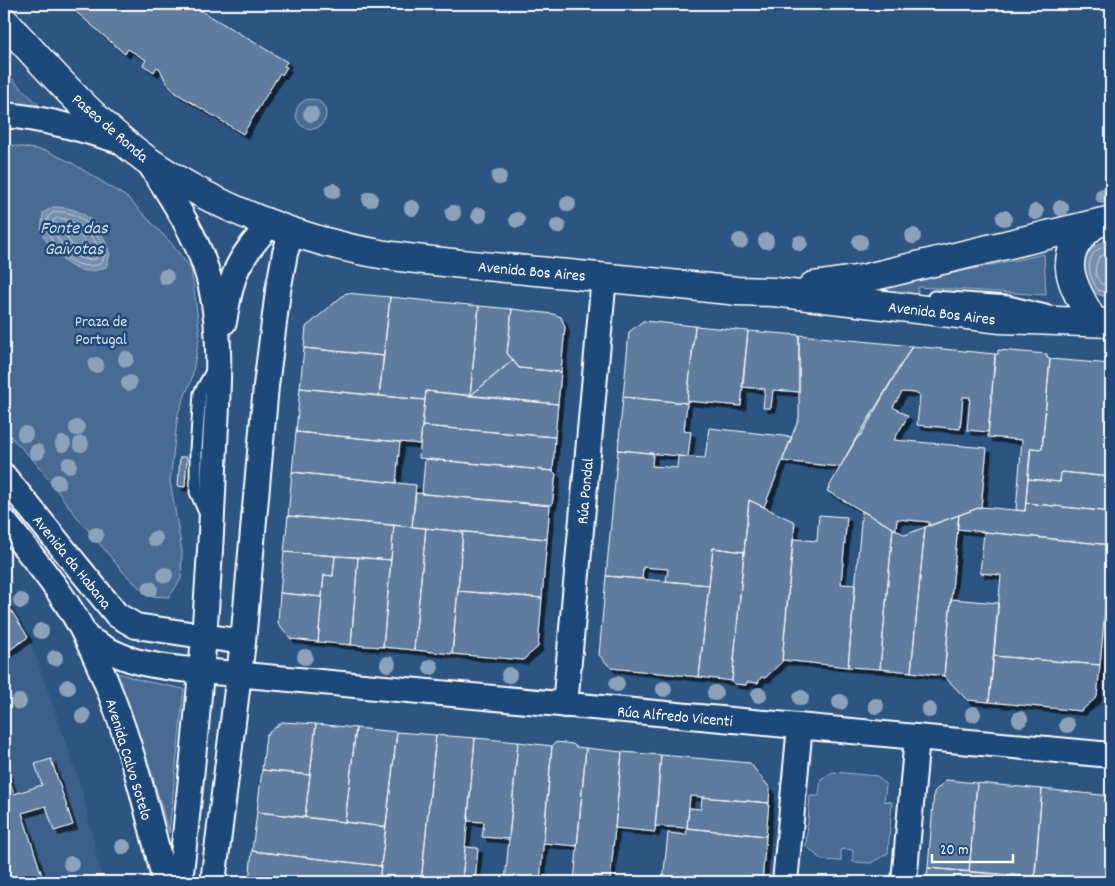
<svg xmlns="http://www.w3.org/2000/svg" width="1115" height="886" font-family="Dekko,sans-serif">
  <defs>
    <filter id="shadow"><feDropShadow dx="4.5" dy="4.5" stdDeviation="0" flood-color="#0009"/></filter>
  </defs>
  <rect width="100%" height="100%" fill="#2c5582"/>
  <filter id="ink" filterUnits="userSpaceOnUse"><feTurbulence type="fractalNoise" baseFrequency=".02" numOctaves="2"/><feDisplacementMap in="SourceGraphic" scale="10" xChannelSelector="R" yChannelSelector="G"/><feConvolveMatrix kernelMatrix="1 2 1 2 8 2 1 2 1" color-interpolation-filters="sRGB"/></filter>
  <g filter="url(#ink)">
    <path fill="#3b618b" d="M4 599 28 637 38 662 81 787 103 882H4Z"/>
    <path fill="#486b92" stroke="#a4b5c8" d="M6 73 45 111 4 104Z
      M296 114a15 15 0 1 1 30 0a15 15 0 1 1-30 0Z
      M4 144 47 151 72 163 128 198 171 243 191 269 200 334 191 381 178 413 170 481 182 551 181 579 169 597 148 596 124 573 74 513 36 463 4 430Z
      M1044 254 1046 295 918 287 917 302 882 294 887 287Z
      M114 672 144 681 184 689 169 833 153 777Z
      M833 772 877 776 886 785 884 801 892 802 888 853 871 863 853 862V850L841 849V861L822 860 806 846 810 796H819L821 779Z"/>
    <path fill="#748fad" stroke="#acbcce" d="M53 207C85 206 102 226 110 255L106 267C76 281 55 256 41 232L43 213Z
      M1111 240V297C1074 297 1075 244 1111 240Z"/>
    <g fill="none" stroke-linecap="round" stroke-linejoin="round">
      <path stroke="#c7d2de" stroke-width="1" d="M54 212C81 209 98 231 105 254L102 263C76 276 42 243 48 217Z
        M57 218C74 218 104 239 97 258 79 267 50 239 53 221Z
        M65 226C76 230 87 239 88 250L72 245 62 230Z
        M1111 245C1085 248 1085 272 1098 290L1111 293
        M1111 251 1099 257C1094 268 1094 275 1101 284L1111 286"/>
    </g>
    <path fill="#5e7c9f" stroke="#fff" filter="url(#shadow)" d="M67 4H190L287 62 284 66 287 67 282 75 280 73 243 134 176 93 165 80 160 69 157 67 154 72 143 65 146 60 128 49 125 54Z
      M346 293 390 297 384 356 304 348 306 327Z
      M390 297 479 306 470 396 426 391 425 400 379 396Z
      M479 306 512 309 507 353 513 360 470 396Z
      M512 309 553 314 561 317 565 327 561 372 519 368 507 353Z
      M643 321 695 326 687 403 623 397 629 332Z
      M695 326 748 331 741 406 687 401Z
      M748 331 799 335V392L773 390 771 408H763L765 389 742 387Z
      M799 335 912 346 840 467 782 461 799 418Z
      M912 346 995 354V362L988 432 967 430 970 397H963L960 429 917 425 920 396 915 393 902 392 893 407 908 416 894 440 987 448 981 507 929 526V522L897 519 896 530 827 491 856 438 861 435Z
      M304 348 384 356 379 396 300 388Z
      M998 350 1047 354V358L1050 359 1042 449 1031 448 1030 450 1025 511 1016 510 1022 440 988 437 995 354H998Z
      M1050 359 1111 364V477L1061 472 1060 482 1028 479 1031 448 1042 449Z
      M513 360 519 368 561 372 558 404 470 396Z
      M300 388 425 400 420 444 296 432Z
      M426 391 558 404 555 437 422 426Z
      M623 397 687 403 684 431 691 432 688 457 618 450Z
      M422 426 555 437 553 471 419 458Z
      M709 428 792 437 764 507 749 500 744 552 713 548 709 585 666 581 668 569 643 567 642 579 606 576 618 450 653 453 652 466 677 468 678 456 705 458Z
      M296 432 400 442 396 483 292 472Z
      M180 457H187L185 487 178 486Z
      M425 459 553 471 556 474 552 505 422 494Z
      M292 472 416 485 412 527 288 516Z
      M1061 472 1111 477V512L1026 503 1028 479 1060 482Z
      M416 493 550 506 547 539 412 527Z
      M749 500 795 522 782 662 765 678 761 677 758 683 747 682 746 685 734 684 732 681Z
      M1026 503 1111 512V545L957 529 959 515 981 507 1025 511Z
      M862 511 893 528 880 669 848 667Z
      M819 515 847 517 841 584 855 585 848 667 782 660 793 539 817 541Z
      M959 515 944 676 911 672 925 527Z
      M288 516 394 525 391 560 284 552Z
      M394 525 426 528 414 650 383 647Z
      M925 527 911 672 880 669 893 528 905 535Z
      M426 528 463 532 452 654 414 650Z
      M463 532 547 539 542 598 458 591Z
      M984 532 1111 545 1100 665 994 656 1001 575 980 573Z
      M713 548 744 552 732 681 699 677Z
      M284 552 335 556 333 576 324 575 322 597 280 593Z
      M335 556 358 557 351 645 318 642 324 575 333 576Z
      M358 557 391 560 383 647 351 645Z
      M606 576 709 585 699 677 611 668 599 655Z
      M458 591 542 598 538 647 523 660 452 654Z
      M280 593 322 597 318 642 291 639 278 623Z
      M4 599 28 637 4 654Z
      M951 599 998 603 989 702 967 700 944 676Z
      M994 656 1100 665 1097 697 1081 711 989 702Z
      M282 722 316 724 310 775 262 770 266 735Z
      M316 724 356 728 345 822 305 817Z
      M356 728 397 732 386 827 345 822Z
      M397 732 436 735 421 882H379Z
      M436 735 475 738 462 882H421Z
      M475 738 518 742 509 839 482 837 484 822 468 821Z
      M518 742 552 746 540 882H505Z
      M556 742 573 744 576 747 586 748 577 846 543 843 552 746Z
      M586 748 622 752 610 882H574Z
      M622 752 661 755 655 832 615 828Z
      M661 755 750 763 770 788 769 803 690 796 687 828 655 826Z
      M51 759 73 825 54 831 46 806 22 813 44 882H4V763L14 794 42 785 35 764Z
      M262 770 310 775 305 817 257 812Z
      M946 780 977 783 969 872 928 868 934 792Z
      M977 783 1042 789 1035 877 969 872Z
      M1042 789 1111 796V882H1034Z
      M702 797 769 803 766 836 687 828 689 808 701 809Z
      M257 812 386 827 381 866 252 851Z
      M687 828 766 836 762 882H663L668 833 686 835Z
      M465 847 478 848 475 882H462Z
      M252 851 381 866 379 882H249Z
      M928 868 1035 877 1034 882H926Z"/>
    <g fill="none" stroke-linecap="round" stroke-linejoin="round">
      <defs>
        <path id="service" d="M934 297 1009 302 1046 311
          M207 517 196 492V450L200 393 213 369"/>
        <path id="minor" d="M4 115C45 118 84 130 123 142
          M149 163C174 201 201 242 211 287 224 346 216 408 214 468 209 607 195 744 180 882
          M224 322C232 272 236 261 271 223
          M4 476 117 615 136 626 243 642
          M4 521C33 558 67 597 87 639 125 717 145 799 165 882
          M87 638C123 660 139 664 181 669L1111 755
          M565 705 604 277
          M213 882 243 642 266 386 278 291 285 253 292 231
          M785 882 800 726
          M904 882 917 737"/>
        <path id="secondary" d="M4 21C49 70 93 121 147 160 212 206 301 241 380 254 428 262 477 265 526 270 596 277 666 283 737 291L774 292 1001 319 1111 323
          M813 286 862 279 1111 220
          M1093 322C1073 284 1052 257 1095 224"/>
      </defs>
      <use href="#service" stroke="#fff" stroke-width="15"/>
      <use href="#minor" stroke="#fff" stroke-width="28"/>
      <use href="#secondary" stroke="#fff" stroke-width="31"/>
      <use href="#service" stroke="#1f4a7a" stroke-width="11"/>
      <use href="#minor" stroke="#1f4a7a" stroke-width="24"/>
      <use href="#secondary" stroke="#1f4a7a" stroke-width="28"/>
    </g>
    <g fill="#8ca2bb">
      <circle cx="311" cy="114" r="8"/>
      <circle cx="499" cy="177" r="8"/>
      <circle cx="333" cy="191" r="8"/>
      <circle cx="1103" cy="196" r="8"/>
      <circle cx="370" cy="199" r="8"/>
      <circle cx="568" cy="204" r="8"/>
      <circle cx="412" cy="208" r="8"/>
      <circle cx="1061" cy="208" r="8"/>
      <circle cx="1036" cy="212" r="8"/>
      <circle cx="453" cy="213" r="8"/>
      <circle cx="479" cy="215" r="8"/>
      <circle cx="1004" cy="218" r="8"/>
      <circle cx="517" cy="220" r="8"/>
      <circle cx="558" cy="226" r="8"/>
      <circle cx="913" cy="236" r="8"/>
      <circle cx="740" cy="241" r="8"/>
      <circle cx="766" cy="241" r="8"/>
      <circle cx="860" cy="242" r="8"/>
      <circle cx="800" cy="243" r="8"/>
      <circle cx="166" cy="277" r="8"/>
      <circle cx="126" cy="359" r="8"/>
      <circle cx="96" cy="365" r="8"/>
      <circle cx="129" cy="383" r="8"/>
      <circle cx="77" cy="428" r="8"/>
      <circle cx="25" cy="434" r="8"/>
      <circle cx="63" cy="444" r="8"/>
      <circle cx="81" cy="444" r="8"/>
      <circle cx="37" cy="452" r="8"/>
      <circle cx="69" cy="465" r="8"/>
      <circle cx="58" cy="482" r="8"/>
      <circle cx="96" cy="535" r="8"/>
      <circle cx="155" cy="539" r="8"/>
      <circle cx="165" cy="575" r="8"/>
      <circle cx="150" cy="589" r="8"/>
      <circle cx="21" cy="601" r="8"/>
      <circle cx="41" cy="631" r="8"/>
      <circle cx="305" cy="657" r="8"/>
      <circle cx="55" cy="658" r="8"/>
      <circle cx="388" cy="664" r="8"/>
      <circle cx="431" cy="667" r="8"/>
      <circle cx="509" cy="675" r="8"/>
      <circle cx="617" cy="684" r="8"/>
      <circle cx="68" cy="687" r="8"/>
      <circle cx="664" cy="689" r="8"/>
      <circle cx="715" cy="693" r="8"/>
      <circle cx="759" cy="695" r="8"/>
      <circle cx="801" cy="698" r="8"/>
      <circle cx="19" cy="702" r="8"/>
      <circle cx="840" cy="702" r="8"/>
      <circle cx="876" cy="706" r="8"/>
      <circle cx="929" cy="710" r="8"/>
      <circle cx="973" cy="714" r="8"/>
      <circle cx="83" cy="716" r="8"/>
      <circle cx="1020" cy="719" r="8"/>
      <circle cx="1067" cy="725" r="8"/>
      <circle cx="123" cy="847" r="8"/>
      <circle cx="71" cy="864" r="8"/>
    </g>
  </g>
  <g text-anchor="middle" stroke-width="5" stroke-linejoin="round" paint-order="stroke">
    <g font-size="16" fill="#fff" stroke="#1f4a7a">
      <text transform="translate(111 127) rotate(41)" y="6">Paseo de Ronda</text>
      <text transform="translate(532 270) rotate(5)" y="6">Avenida Bos Aires</text>
      <text transform="translate(942 312) rotate(7)" y="6">Avenida Bos Aires</text>
      <text transform="translate(584 491) rotate(-85)" y="6">Rúa Pondal</text>
      <text transform="translate(73 561) rotate(51)" y="6">Avenida da Habana</text>
      <text transform="translate(675 715) rotate(5)" y="6">Rúa Alfredo Vicenti</text>
      <text transform="translate(130 759) rotate(73)" y="6">Avenida Calvo Sotelo</text>
    </g>
    <g font-size="16" fill="#dae1e9" stroke="#1f4a7a">
      <text x="101" y="326">Praza de<tspan x="101" dy="18">Portugal</tspan></text>
    </g>
    <g font-size="18" font-style="italic" fill="#d5dde6" stroke="#1f4a7a">
      <text x="74" y="233">Fonte das<tspan x="74" dy="21">Gaivotas</tspan></text>
    </g>
  </g>
  <rect width="1115" height="886" fill="none" stroke="#1f4a7a" stroke-width="20"/>
  <rect x="10" y="10" width="1095" height="866" fill="none" stroke="#fff" stroke-width="2" filter="url(#ink)"/>
  <path d="M932 854v8h81v-8" fill="none" stroke="#ffffff" stroke-width="2.5"/>
  <text x="940" y="854" font-size="15" fill="#ffffff" stroke="#1f4a7a" stroke-width="4" paint-order="stroke">20 m</text>
</svg>
